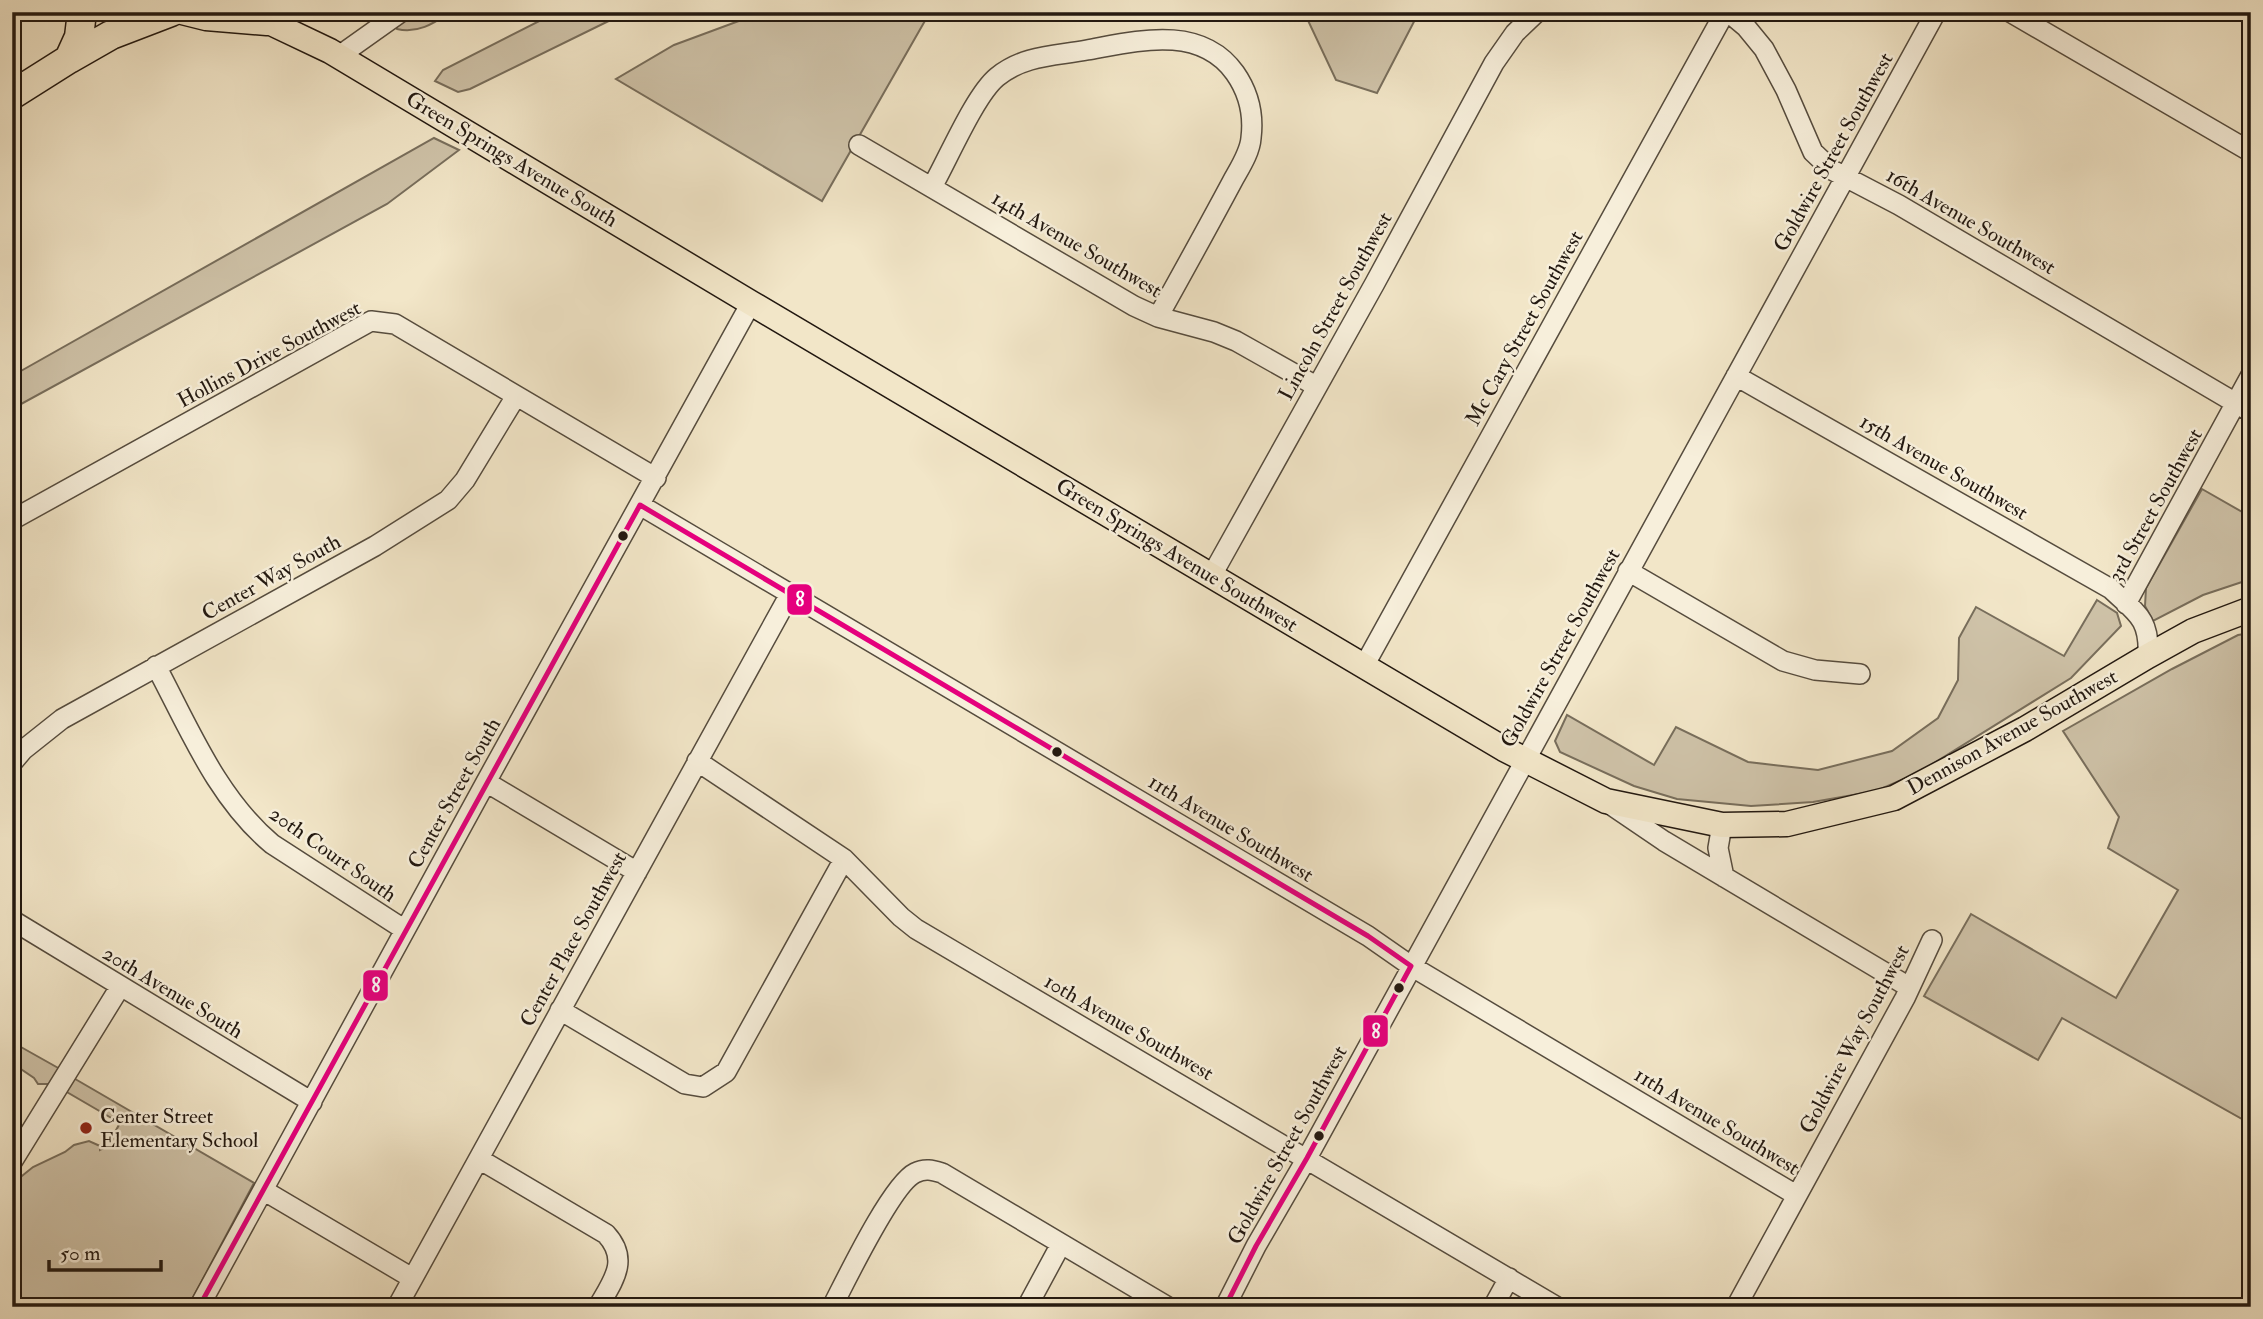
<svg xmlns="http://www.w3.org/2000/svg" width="2263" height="1319" font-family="'IM FELL Double Pica',serif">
  <rect width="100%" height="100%" fill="#f2e6c8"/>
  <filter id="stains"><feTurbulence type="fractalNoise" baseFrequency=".00286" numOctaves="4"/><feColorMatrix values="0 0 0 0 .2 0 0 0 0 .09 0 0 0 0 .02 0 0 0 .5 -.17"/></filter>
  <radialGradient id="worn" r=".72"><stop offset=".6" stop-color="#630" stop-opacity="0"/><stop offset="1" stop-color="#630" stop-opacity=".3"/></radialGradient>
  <path fill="#cfc3a9" stroke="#786e5c" stroke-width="2" d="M311 12H372L367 16 334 20Z
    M415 12H451C434 23 418 34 397 29L396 25Z
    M557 12H627L470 89 458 92 435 81 443 70Z
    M763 12H930L822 201 616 79 674 45Z
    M1304 12H1419L1377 93 1336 80Z
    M434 138 459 150 387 204 12 409V376Z
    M2202 489 2251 517V579L2203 595 2153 621 2145 606 2146 588Z
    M2097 600 2117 613 2121 626 2071 678 1918 773 1876 791 1813 802 1751 806 1677 799 1634 786 1560 752 1555 741 1567 715 1654 765 1676 727 1748 762 1818 770 1892 751 1938 718 1958 680 1959 638 1976 607 2064 656Z
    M2251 633V946L2242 962 2251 967V1124L2062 1018 2038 1060 1924 996 1971 914 2116 998 2178 890 2108 848 2119 817 2063 731 2172 669 2238 635Z
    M12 1042 60 1069 50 1084H38L34 1078 12 1063Z
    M70 1076 254 1183 188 1307 12 1306V1184L33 1167 65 1152 74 1145 89 1141 100 1146V1150L112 1144 110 1141 120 1123 60 1088Z"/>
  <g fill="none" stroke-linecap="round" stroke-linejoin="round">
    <defs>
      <path id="minor" d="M1728 12 1746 27 1764 49 1786 90 1813 152 1832 170 1899 205 2251 412
        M2010 12 2251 152
        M339 56 401 12
        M859 145 1134 306 1158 317 1214 332 1236 341 1316 386
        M932 187C948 159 975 95 997 77 1024 55 1055 56 1087 50 1137 41 1200 24 1235 73 1249 93 1254 114 1251 138 1250 153 1239 169 1232 182 1208 227 1183 272 1158 317
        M1736 376 2111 589C2136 613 2150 618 2148 656
        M640 505 1368 936 1411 966 1796 1195
        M12 520 371 321 395 324 656 478
        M1628 571 1783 661 1815 670 1860 674
        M1212 575 1375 283 1494 63 1515 33 1537 12
        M2126 604 2251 375
        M156 666C189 728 217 798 272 844L405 930
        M1364 666 1725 12
        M697 761 844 859 901 917 916 929 1557 1307
        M12 763 23 750 62 719 375 546 448 500 465 480 516 396
        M486 782 637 872
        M1611 805 1664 841 1909 987
        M1722 825 1718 848 1724 877
        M12 920 312 1102
        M560 1010 685 1084 703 1087 726 1072 844 859
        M479 1159 606 1234C630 1260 613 1281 598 1307
        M12 1162 120 987
        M263 1190 412 1278
        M199 1307 486 782 751 303
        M397 1307 790 594
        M832 1307C846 1280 892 1184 915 1173 925 1168 932 1170 942 1173L1168 1307
        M1027 1307 1061 1244
        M1225 1307 1256 1246 1307 1158 1936 12
        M1493 1307 1509 1278
        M1736 1307 1905 998 1932 940"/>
      <path id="major" d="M182 12 206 18 267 23
        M248 12 330 51 751 303 1504 749 1606 801 1722 825 1787 824 1894 798 2025 729 2148 656 2193 631 2251 609"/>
      <path id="highway" d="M69 59 79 37 82 12
        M12 95 69 59 111 35 171 12"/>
    </defs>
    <use href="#minor" stroke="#564c3e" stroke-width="22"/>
    <use href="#major" stroke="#221810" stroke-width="27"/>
    <use href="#highway" stroke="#221810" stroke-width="31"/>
    <use href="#minor" stroke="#f7efdb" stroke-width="19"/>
    <use href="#major" stroke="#f2e6c8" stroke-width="24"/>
    <use href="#highway" stroke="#f2e6c8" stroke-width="28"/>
    <defs>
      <path id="bus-1" d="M199 1307 640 505 1368 936 1411 966 1307 1158 1256 1246 1225 1307"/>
    </defs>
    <use href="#bus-1" stroke="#f7efdb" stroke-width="10"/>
    <use href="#bus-1" stroke="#e5007d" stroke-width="5"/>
  </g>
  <g fill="#221810" stroke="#f7efdb" stroke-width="2.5">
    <circle cx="623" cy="536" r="6"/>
    <circle cx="1057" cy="752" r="6"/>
    <circle cx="1399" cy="988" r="6"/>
    <circle cx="1319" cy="1136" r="6"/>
  </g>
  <circle fill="#8f2418" stroke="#f7efdb" stroke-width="2.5" cx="86" cy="1128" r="7"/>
  <g text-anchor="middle" stroke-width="5" stroke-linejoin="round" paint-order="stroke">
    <g font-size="21" fill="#221810" stroke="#f7efdb">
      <text transform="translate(1833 152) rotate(-61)" y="7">Goldwire Street Southwest</text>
      <text transform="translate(512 159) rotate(31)" y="7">Green Springs Avenue South</text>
      <text transform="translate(1971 221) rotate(30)" y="7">16th Avenue Southwest</text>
      <text transform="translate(1077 244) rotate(30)" y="7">14th Avenue Southwest</text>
      <text transform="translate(1335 306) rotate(-61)" y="7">Lincoln Street Southwest</text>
      <text transform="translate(1524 328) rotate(-61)" y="7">Mc Cary Street Southwest</text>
      <text transform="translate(269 354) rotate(-28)" y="7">Hollins Drive Southwest</text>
      <text transform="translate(1944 467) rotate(30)" y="7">15th Avenue Southwest</text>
      <text transform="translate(2155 505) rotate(-61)" y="7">3rd Street Southwest</text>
      <text transform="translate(1177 555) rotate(31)" y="7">Green Springs Avenue Southwest</text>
      <text transform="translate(271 577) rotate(-29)" y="7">Center Way South</text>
      <text transform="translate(1560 648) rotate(-61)" y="7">Goldwire Street Southwest</text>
      <text transform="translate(2012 732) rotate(-29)" y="7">Dennison Avenue Southwest</text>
      <text transform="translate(454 793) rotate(-61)" y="7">Center Street South</text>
      <text transform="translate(1231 828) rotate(31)" y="7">11th Avenue Southwest</text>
      <text transform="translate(333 854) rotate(35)" y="7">20th Court South</text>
      <text transform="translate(573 939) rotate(-61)" y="7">Center Place Southwest</text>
      <text transform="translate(173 992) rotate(31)" y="7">20th Avenue South</text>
      <text transform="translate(1129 1027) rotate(30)" y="7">10th Avenue Southwest</text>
      <text transform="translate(1854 1039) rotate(-62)" y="7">Goldwire Way Southwest</text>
      <text transform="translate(1717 1121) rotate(31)" y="7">11th Avenue Southwest</text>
      <text transform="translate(1287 1145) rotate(-61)" y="7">Goldwire Street Southwest</text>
    </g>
    <g font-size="21" fill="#221810" stroke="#f7efdb" text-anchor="start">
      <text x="100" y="1123">Center Street<tspan x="100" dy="24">Elementary School</tspan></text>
    </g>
  </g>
  <g stroke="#f7efdb" stroke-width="2.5">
    <rect x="786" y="583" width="27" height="33" rx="7" fill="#e5007d"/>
    <rect x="362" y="969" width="27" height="33" rx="7" fill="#e5007d"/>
    <rect x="1362" y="1014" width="27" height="34" rx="7" fill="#e5007d"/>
  </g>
  <g font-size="19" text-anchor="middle" font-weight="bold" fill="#fff">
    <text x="800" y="606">8</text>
    <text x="376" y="992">8</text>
    <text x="1376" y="1038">8</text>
  </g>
  <rect width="2263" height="1319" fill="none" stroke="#f2e6c8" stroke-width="42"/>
  <rect x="14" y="14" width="2235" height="1291" fill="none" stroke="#221810" stroke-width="3.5"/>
  <rect x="21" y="21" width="2221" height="1277" fill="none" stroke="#221810" stroke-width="2"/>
  <path d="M49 1260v10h112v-10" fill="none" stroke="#221810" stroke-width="3.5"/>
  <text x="60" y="1260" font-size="21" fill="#221810" stroke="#f7efdb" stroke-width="5" paint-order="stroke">50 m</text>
  <rect width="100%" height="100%" filter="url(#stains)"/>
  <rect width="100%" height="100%" fill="url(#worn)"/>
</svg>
